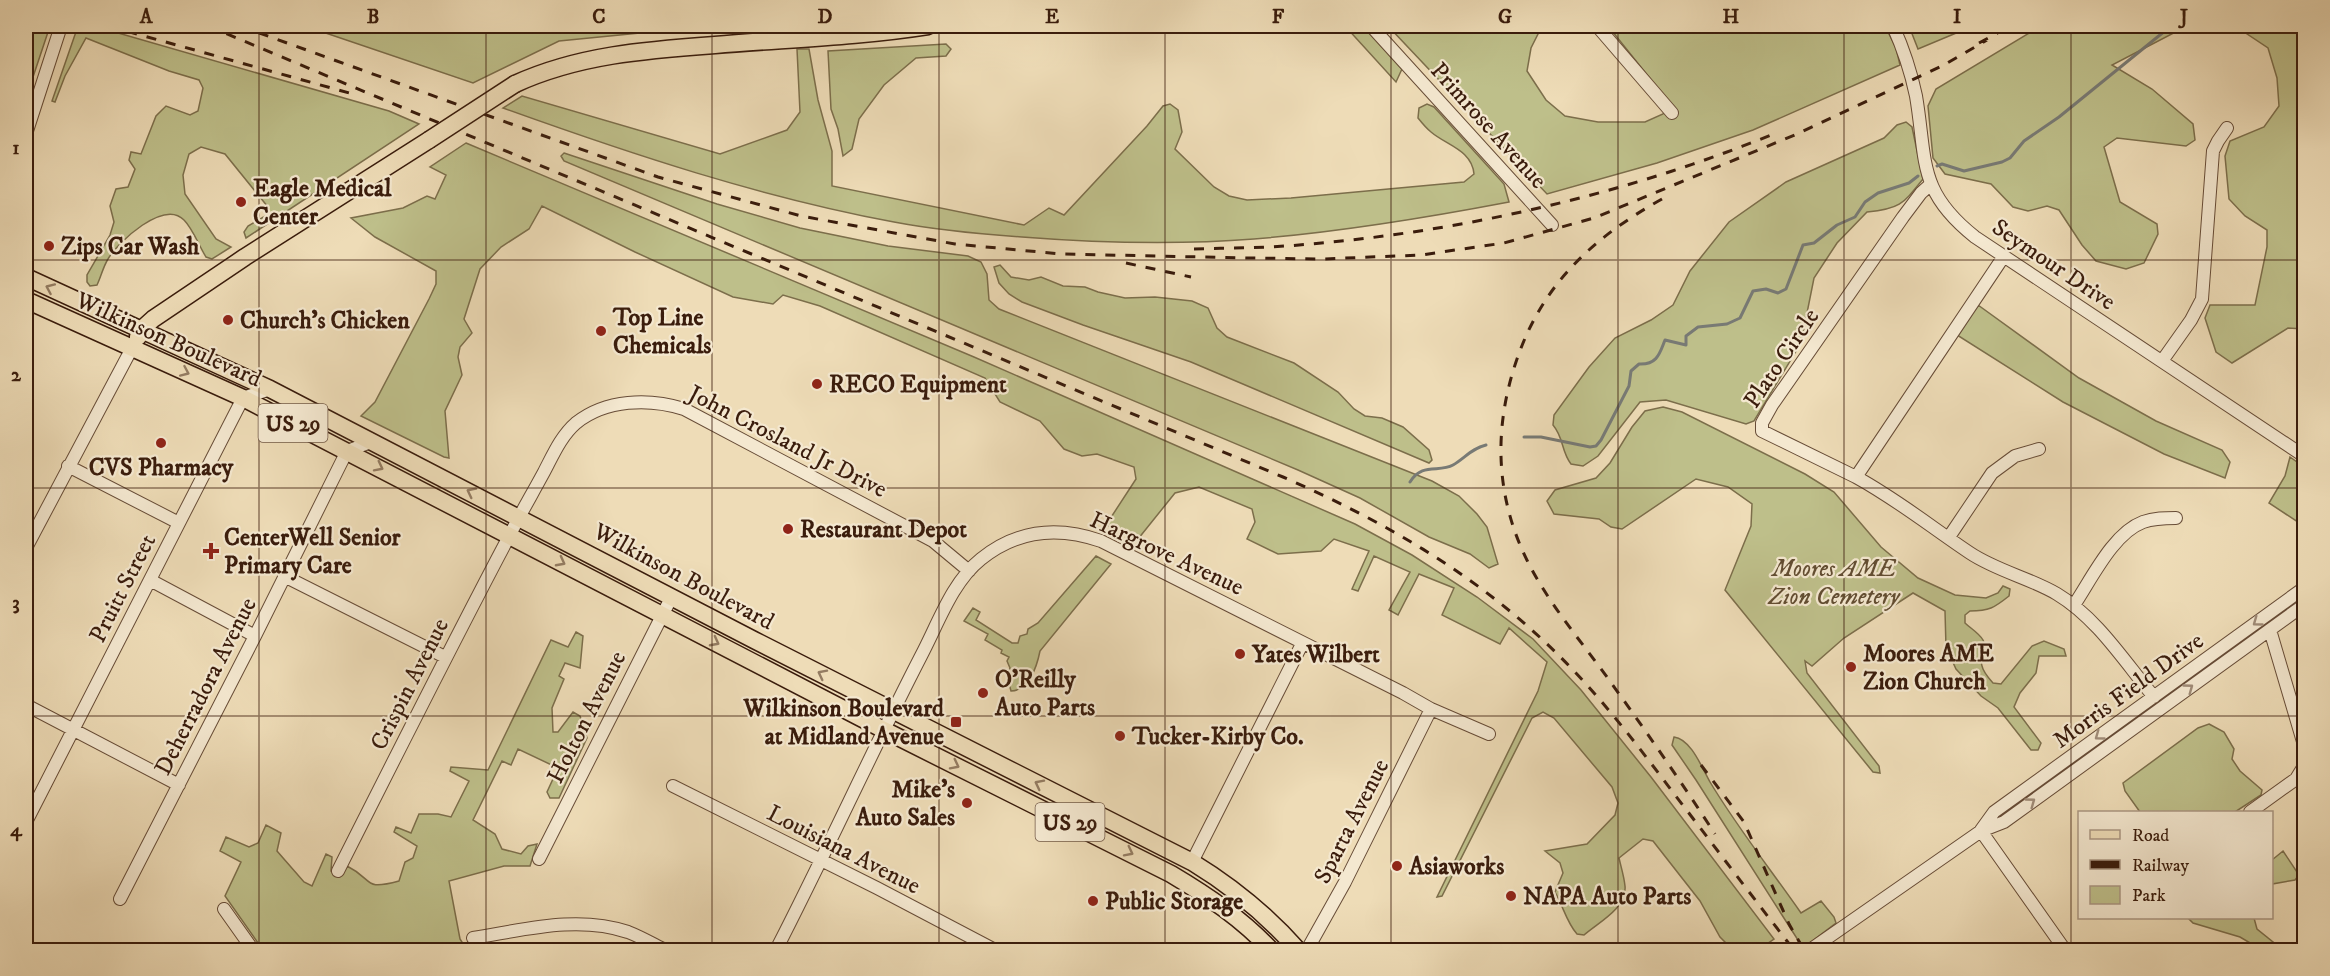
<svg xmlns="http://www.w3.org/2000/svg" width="2330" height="976" font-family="'IM FELL DW Pica',serif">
  <rect width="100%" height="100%" fill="#eedcb7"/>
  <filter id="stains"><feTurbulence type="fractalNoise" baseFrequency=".00333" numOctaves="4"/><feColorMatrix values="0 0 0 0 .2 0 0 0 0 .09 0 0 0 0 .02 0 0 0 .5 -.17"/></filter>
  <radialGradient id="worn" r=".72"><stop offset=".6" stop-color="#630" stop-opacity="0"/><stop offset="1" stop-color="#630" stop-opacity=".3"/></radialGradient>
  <path fill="#bebf8a" stroke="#7c6e4b" stroke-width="1.5" d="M26 26H50L26 98Z
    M78 26H94L389 111 419 124 246 238 244 232 248 226 267 215 268 207 225 154 201 147 189 154 183 175 185 194 216 239 231 247 212 259 206 257C199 246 193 229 184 220 164 199 118 242 108 259 103 267 101 277 97 285L90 286 87 282V275L110 235 114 222 110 206 116 189 128 187 135 169 129 160 131 152 141 154 156 116 166 106 190 115 198 111 203 88 199 80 169 71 86 38 65 76 55 102 52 101Z
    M305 26H711L559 41 473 83Z
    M1345 26H1363L1402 69 1396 82Z
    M1388 26H1537L1540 30 1531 48 1527 71 1546 100 1565 116 1598 122H1645L1663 114 1669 102 1608 26H1885L1896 48 1900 65 1753 130 1657 163 1547 194Z
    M1909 26H1973L1918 49Z
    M2041 26H2304V329L2288 328 2232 363 2216 352 2205 318 2210 305H2255L2267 247V230L2245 216 2229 199 2225 156 2230 141 2264 127 2279 106 2277 78 2268 48 2241 30 2185 27 2112 65 2152 89 2193 124 2195 140 2186 146 2117 138 2104 147 2120 202 2157 224 2158 234 2144 263 2126 269 2096 261 2082 245 2059 210 2047 206 2028 211 2013 207 1991 184 1945 174 1933 158 1928 106 1936 89Z
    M946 44 951 49 946 56 916 58 884 85 859 119 852 149 843 156 838 129 831 109 828 51Z
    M797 49H809L818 100 832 151V186L1024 225 1049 208 1064 215 1147 126 1163 106 1170 104 1178 110 1182 132 1175 149 1214 187 1229 196 1247 200 1291 198 1464 182 1474 174C1472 150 1446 145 1431 132 1426 128 1422 123 1418 118L1419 108 1427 104 1434 107 1504 184 1509 202C1425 218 1340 232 1254 239 1177 245 1099 243 1022 237 979 234 936 230 894 222 760 197 631 154 503 108L522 96 720 154 787 130 800 112Z
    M1906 122 1912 127 1923 179C1903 204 1900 209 1867 212L1837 243 1814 278 1801 343 1754 421 1746 424 1666 400 1640 402 1598 456 1583 466 1571 464C1561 451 1564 438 1553 425L1554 415 1589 367 1615 338 1651 320 1673 305 1690 271 1729 222 1786 182 1884 138 1897 125Z
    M466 143 974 357 1355 524 1412 555 1477 597 1533 639 1581 690 1651 777 1774 939 1758 950H1733L1720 937 1700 901 1653 841 1643 839 1619 858C1621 867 1624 876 1625 886 1627 908 1599 922 1584 935L1577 934C1567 923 1563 906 1555 892L1563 873 1560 863 1545 851 1587 844 1615 815 1618 803 1612 787 1554 718 1543 712 1532 718 1442 896 1437 897 1538 691 1547 662 1509 628 1500 644 1442 615 1454 588 1419 574 1398 615 1389 610 1410 572 1374 556 1358 591 1352 589 1369 551 1334 539 1321 551 1278 554 1247 539 1255 522 1252 509 1199 487 1175 493 1138 539 1106 525 1136 479 1134 467 1097 454 1082 456 1064 449 1040 421 1000 402 985 378 820 306 783 295 773 304 733 297 635 252 542 206 529 229 501 247 480 269 464 319 472 333 460 347 458 357 462 375 445 411 449 458 444 457 361 416 375 402 429 299 436 284V271L375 237 351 218 403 208 427 196 435 199 446 175 430 167Z
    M564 153 717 204 800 228 888 246 968 256 981 262 987 274 989 300 999 309 1432 481 1459 496 1477 514 1487 527 1498 564 1489 568 1470 554 1429 537 1360 498 1298 470 564 161 561 156Z
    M1000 265 1011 277 1029 280 1041 277 1063 286 1085 287 1098 292 1125 298 1155 297 1192 301 1208 308 1217 328 1227 337 1294 363 1338 392 1354 409 1365 416 1382 418 1403 427 1429 450 1432 460 1429 463 1191 362 1083 325 1022 302 1009 294 999 283 994 267Z
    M1978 305 2079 378 2156 421 2222 450 2230 462 2225 478 2164 454 2063 402 1957 335Z
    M1663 407 1682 412 1805 474 1834 492 1881 547 1918 578 1955 595 1986 598 1998 593 2003 586 2010 589 2009 596C1994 608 1989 611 1970 611L1965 615V623C1970 628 1979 633 1983 640 1993 657 1968 656 1993 683L2001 684 2032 646 2044 641 2064 649 2066 656H2039L2036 673 2020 693 2014 707 2041 743 2038 750H2031L1998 708 1981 696 1956 669 1946 647 1945 611 1913 593 1844 638 1812 666 1805 661 1807 673 1879 766 1880 773 1873 772 1725 590 1751 526 1752 504 1728 487 1696 479 1622 529 1611 527 1599 519 1554 514 1547 501 1555 490 1596 478 1610 463 1632 427 1645 411Z
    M2290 457 2304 467V526L2269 503 2285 476Z
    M1096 556 1111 564 1040 651C1037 666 1029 691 1011 691L1007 676 1010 668 1007 661 1009 657 1001 653 1002 650 985 640 988 634 964 621 973 608 980 612 976 620 1012 643H1018L1020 636 1027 634 1028 629 1038 623Z
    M576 632 583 636 580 668 565 663 559 676 564 679 552 708 553 732H558L573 712 580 716 587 738 559 798H550L547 792 558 768 518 749 511 765 502 761 473 820 495 834 502 849 521 854 528 846 537 844 530 866H504L449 881 460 939 467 950H263L225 896 241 862 220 851 226 837 249 847 258 843 266 825 281 833 277 851 304 882 312 886 326 854 332 857 331 871 339 875 347 866C375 880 362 891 399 881L405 862 413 858 417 846 394 832 396 827 411 833 419 814H438L451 817 469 781 450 771 451 767 488 770 551 640 568 647Z
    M2209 724 2224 732 2234 749 2232 759 2240 771 2262 790 2261 795 2235 812H2140L2125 791 2123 783 2198 728Z
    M1674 737C1691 739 1702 768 1710 782 1737 827 1771 870 1801 913L1821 901 1834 917 1836 923 1803 948 1696 780 1672 745Z
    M2283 851 2299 875 2295 880 2272 884V860Z
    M2188 918H2254L2257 929 2283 950H2262L2240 937 2193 923Z"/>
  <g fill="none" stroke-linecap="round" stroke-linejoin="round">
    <path stroke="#787a75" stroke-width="3" d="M1937 166 1942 164 1964 171 2002 162 2010 158 2024 141 2059 117 2171 26
      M1524 437H1541L1590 447 1596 446 1601 440 1629 386 1631 371 1639 364C1658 365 1660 352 1665 340L1686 345V336L1698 327 1727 324 1740 318 1753 291 1766 289 1778 293 1786 289 1803 245 1814 243 1837 225 1855 217 1865 202 1878 193 1909 183 1918 176
      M1410 482C1422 462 1439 473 1453 465 1465 458 1472 448 1486 445"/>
    <defs>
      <path id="minor" d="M1371 26 1552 225
        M1597 26 1672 113
        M1893 26C1903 48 1911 72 1916 96 1927 161 1917 191 1975 237L2304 456
        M26 134 61 26
        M1931 184 1921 193 1903 217 1772 405 1762 423V431L1856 477 2004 256
        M2162 361 2191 320 2202 299 2213 151 2218 141 2227 128
        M68 466 179 523
        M1856 477C1898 500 1931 527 1970 553 1997 571 2030 578 2057 594 2097 618 2124 661 2154 697
        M1949 537 1992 473 2015 456 2039 449
        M26 548 132 348
        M284 576 445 657
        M150 580 255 636
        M2074 605C2091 580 2113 533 2143 522 2154 518 2165 518 2176 518
        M2270 630 2304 745
        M26 705 179 785
        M673 786 877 888 995 950
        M2250 812 2296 779 2304 766
        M26 822 243 398 270 389
        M1981 830 1994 812 2304 588
        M1981 831 2065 950
        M539 859 672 596
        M1192 862 1302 644
        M338 871C393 762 448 652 505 544 517 520 531 496 544 472 553 455 561 436 576 423 606 399 649 398 684 409L933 541 969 571
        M120 899 255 636 347 451 371 442
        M224 909 253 950
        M473 938C524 930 577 915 628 932 641 937 653 944 665 950
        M776 950C826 853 871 753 921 656 938 624 952 582 981 559 1017 530 1058 526 1101 541L1403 693 1431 709 1489 734
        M1307 950 1345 882 1431 709
        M1810 950 1981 831 2004 822 2304 605"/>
      <path id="major" d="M515 84C578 55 646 50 715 45 786 39 858 37 928 26
        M26 277 270 389 754 640 1192 862C1233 887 1267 915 1298 950
        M26 300 243 398 884 730 1171 874C1208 896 1242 919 1271 950
        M138 337 143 328 153 319 245 257 429 140"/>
    </defs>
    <use href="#minor" stroke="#674c37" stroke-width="14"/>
    <use href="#major" stroke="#3a1c0c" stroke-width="19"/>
    <use href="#minor" stroke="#f4e8d0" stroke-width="12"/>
    <use href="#major" stroke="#eedcb7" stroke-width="16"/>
    <path stroke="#3a1c0c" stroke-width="3" stroke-dasharray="10 10" stroke-linecap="butt" d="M108 26 353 94
      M208 26 1283 477C1379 519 1469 570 1546 643 1595 689 1635 742 1675 795 1715 847 1754 899 1794 950
      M240 26 658 177 801 216 955 244 1061 254 1249 258 1323 259 1421 255 1504 243 1594 218 1797 134 1942 66 1987 40
      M1979 43 2010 26
      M1662 199C1594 237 1543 283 1517 359 1491 434 1496 508 1536 577 1558 615 1587 649 1612 684 1648 734 1682 783 1715 834
      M1194 249C1229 248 1264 248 1299 245 1462 232 1624 195 1776 133
      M1126 263 1191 277
      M1701 765 1744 822 1789 924 1804 950"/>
    <defs>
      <path id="major-bridge" d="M429 140 515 84"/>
    </defs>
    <use href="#major-bridge" stroke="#3a1c0c" stroke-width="19" stroke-linecap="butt"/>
    <use href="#major-bridge" stroke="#eedcb7" stroke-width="16"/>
  </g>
  <defs><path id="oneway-chevron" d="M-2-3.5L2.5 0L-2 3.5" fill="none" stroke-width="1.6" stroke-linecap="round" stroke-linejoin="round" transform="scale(1.5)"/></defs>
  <g stroke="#947c62">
    <use href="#oneway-chevron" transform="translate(50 288) rotate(-156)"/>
    <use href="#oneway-chevron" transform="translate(185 372) rotate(24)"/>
    <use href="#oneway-chevron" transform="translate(379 467) rotate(27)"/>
    <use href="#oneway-chevron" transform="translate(471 492) rotate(-153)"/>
    <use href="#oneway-chevron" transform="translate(561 562) rotate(28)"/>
    <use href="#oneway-chevron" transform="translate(715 642) rotate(28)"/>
    <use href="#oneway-chevron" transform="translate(822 674) rotate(-153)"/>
    <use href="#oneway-chevron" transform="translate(955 765) rotate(27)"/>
    <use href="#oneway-chevron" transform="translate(1039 784) rotate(-153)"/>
    <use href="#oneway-chevron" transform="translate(1129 852) rotate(27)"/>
  </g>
  <g stroke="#a08c78">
    <use href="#oneway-chevron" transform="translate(2257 622) rotate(144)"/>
    <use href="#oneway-chevron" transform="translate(2189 688) rotate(-36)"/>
    <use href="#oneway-chevron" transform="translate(2099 736) rotate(144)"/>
    <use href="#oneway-chevron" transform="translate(2031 802) rotate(-36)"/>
  </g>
  <path fill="none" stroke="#3a1c0c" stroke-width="1.5" stroke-opacity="0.55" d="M259 26V950M486 26V950M712 26V950M939 26V950M1165 26V950M1391 26V950M1618 26V950M1844 26V950M2071 26V950M26 260H2304M26 488H2304M26 716H2304"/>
  <g fill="#8f2418" stroke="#f4e8d0" stroke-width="2">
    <circle cx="241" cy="202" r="6"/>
    <circle cx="49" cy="246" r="6"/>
    <circle cx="228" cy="320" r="6"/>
    <circle cx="601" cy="331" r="6"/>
    <circle cx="817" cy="384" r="6"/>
    <circle cx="161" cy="443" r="6"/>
    <circle cx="788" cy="529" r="6"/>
    <path d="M208 542h6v6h6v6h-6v6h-6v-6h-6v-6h6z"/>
    <circle cx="1240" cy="654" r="6"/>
    <circle cx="1851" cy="667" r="6"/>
    <circle cx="983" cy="693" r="6"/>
    <rect x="950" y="716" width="12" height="12" rx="3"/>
    <circle cx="1120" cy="736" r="6"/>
    <circle cx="967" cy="803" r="6"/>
    <circle cx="1397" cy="866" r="6"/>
    <circle cx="1511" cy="896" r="6"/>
    <circle cx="1093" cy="901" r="6"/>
  </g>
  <g text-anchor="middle" stroke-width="4.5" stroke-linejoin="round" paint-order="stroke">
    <g fill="#f4e8d0" stroke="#725947" stroke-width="1.5">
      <rect x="258.5" y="404" width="69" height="38" rx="4.5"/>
      <rect x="1035.5" y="803" width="69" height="38" rx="4.5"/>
    </g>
    <g font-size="22" font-weight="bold" fill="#3a1c0c">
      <text x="293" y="431">US 29</text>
      <text x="1070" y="830">US 29</text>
    </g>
    <g font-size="24" fill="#3a1c0c" stroke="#f4e8d0">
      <text transform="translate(1489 125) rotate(48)" y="8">Primrose Avenue</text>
      <text transform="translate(2054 264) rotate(34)" y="8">Seymour Drive</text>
      <text transform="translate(169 339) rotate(24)" y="8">Wilkinson Boulevard</text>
      <text transform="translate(1781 358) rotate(-56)" y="8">Plato Circle</text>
      <text transform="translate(788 441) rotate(27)" y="8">John Crosland Jr Drive</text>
      <text transform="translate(1167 553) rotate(25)" y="8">Hargrove Avenue</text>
      <text transform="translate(684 576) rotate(28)" y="8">Wilkinson Boulevard</text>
      <text transform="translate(122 588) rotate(-63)" y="8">Pruitt Street</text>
      <text transform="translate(409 684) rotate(-63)" y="8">Crispin Avenue</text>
      <text transform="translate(205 686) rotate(-63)" y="8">Deherradora Avenue</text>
      <text transform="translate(2128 690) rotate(-36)" y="8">Morris Field Drive</text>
      <text transform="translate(586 717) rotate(-63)" y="8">Holton Avenue</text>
      <text transform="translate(1351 821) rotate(-63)" y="8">Sparta Avenue</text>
      <text transform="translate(844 849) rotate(27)" y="8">Louisiana Avenue</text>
    </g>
    <g font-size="24" font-weight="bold" fill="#3a1c0c" stroke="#f4e8d0" text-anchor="start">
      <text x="253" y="196">Eagle Medical<tspan x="253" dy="28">Center</tspan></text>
      <text x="61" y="254">Zips Car Wash</text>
      <text x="613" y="325">Top Line<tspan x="613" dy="28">Chemicals</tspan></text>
      <text x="240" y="328">Church's Chicken</text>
      <text x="829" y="392">RECO Equipment</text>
      <text x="161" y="475" text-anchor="middle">CVS Pharmacy</text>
      <text x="800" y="537">Restaurant Depot</text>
      <text x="224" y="545">CenterWell Senior<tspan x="224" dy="28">Primary Care</tspan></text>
      <text x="1863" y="661">Moores AME<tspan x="1863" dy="28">Zion Church</tspan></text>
      <text x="1252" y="662">Yates Wilbert</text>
      <text x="995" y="687">O'Reilly<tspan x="995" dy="28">Auto Parts</tspan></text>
      <text x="944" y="716" text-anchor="end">Wilkinson Boulevard<tspan x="944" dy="28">at Midland Avenue</tspan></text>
      <text x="1132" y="744">Tucker-Kirby Co.</text>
      <text x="955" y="797" text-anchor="end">Mike's<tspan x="955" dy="28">Auto Sales</tspan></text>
      <text x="1409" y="874">Asiaworks</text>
      <text x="1523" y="904">NAPA Auto Parts</text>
      <text x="1105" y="909">Public Storage</text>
    </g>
    <g font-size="24" font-style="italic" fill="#624d32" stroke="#f4e8d0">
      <text x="1834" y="576">Moores AME<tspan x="1834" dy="28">Zion Cemetery</tspan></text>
    </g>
  </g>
  <rect width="2330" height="976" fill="none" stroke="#eedcb7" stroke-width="66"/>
  <rect x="2078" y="811" width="195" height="108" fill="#f4e8d0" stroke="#aa9682" stroke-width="1.5"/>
  <rect x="2090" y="830" width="30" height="9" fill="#eedcb7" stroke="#aa9682" stroke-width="1.5"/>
  <text x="2132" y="841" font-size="18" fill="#3a1c0c">Road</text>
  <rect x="2090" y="860" width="30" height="9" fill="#3a1c0c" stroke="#aa9682" stroke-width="1.5"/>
  <text x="2132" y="871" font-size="18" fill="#3a1c0c">Railway</text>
  <rect x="2090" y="886" width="30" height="18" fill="#bebf8a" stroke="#aa9682" stroke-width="1.5"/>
  <text x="2132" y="901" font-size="18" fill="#3a1c0c">Park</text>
  <rect x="33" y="33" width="2264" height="910" fill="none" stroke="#3a1c0c" stroke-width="2"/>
  <g font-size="20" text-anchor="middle" font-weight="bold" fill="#3a1c0c">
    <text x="146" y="23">A</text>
    <text x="373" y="23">B</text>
    <text x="599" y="23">C</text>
    <text x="825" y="23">D</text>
    <text x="1052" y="23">E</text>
    <text x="1278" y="23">F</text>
    <text x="1505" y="23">G</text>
    <text x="1731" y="23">H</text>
    <text x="1957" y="23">I</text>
    <text x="2184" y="23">J</text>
    <text x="16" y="154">1</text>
    <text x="16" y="381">2</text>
    <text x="16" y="609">3</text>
    <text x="16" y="836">4</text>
  </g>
  <rect width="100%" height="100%" filter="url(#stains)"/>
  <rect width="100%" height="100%" fill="url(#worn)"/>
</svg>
